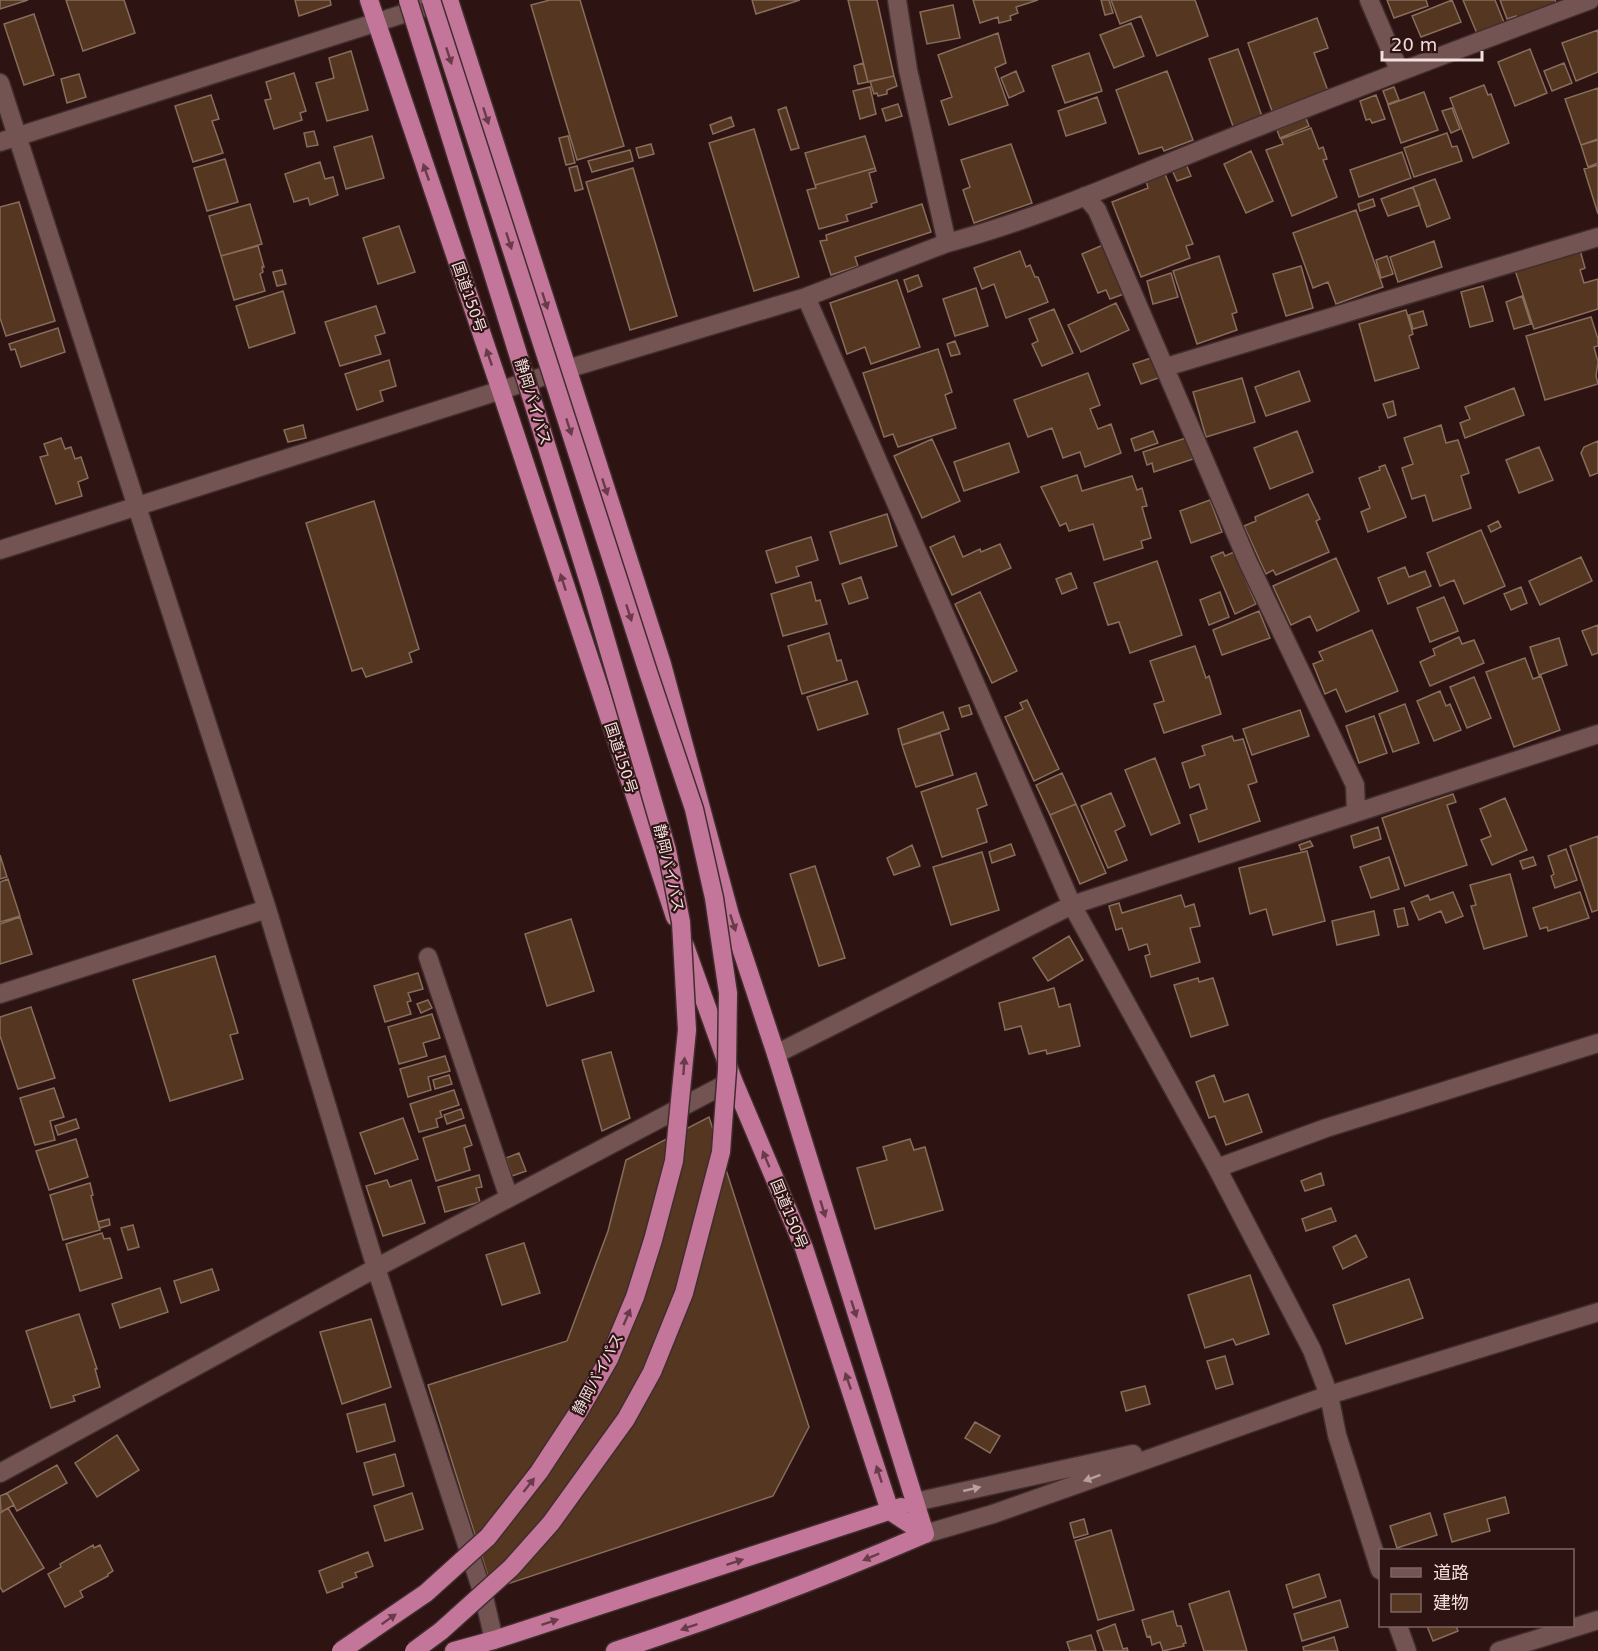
<svg xmlns="http://www.w3.org/2000/svg" width="1598" height="1651" font-family="'DejaVu Sans','Noto Sans JP',sans-serif">
  <rect width="100%" height="100%" fill="#2d1413"/>
  <path fill="#553620" stroke="#866d5c" stroke-width="1.5" d="M0 0H28L0 9Z
    M66 0H124L135 33 83 51Z
    M295 0H330L331 5 299 16Z
    M550 0H580L624 146 577 160 531 5Z
    M752 0H800L756 14Z
    M848 0H877L894 76 868 82Z
    M973 0H1038L1016 7 1018 13 1010 16 1011 20 999 23 998 17 980 23Z
    M1101 0H1109L1113 13 1105 15Z
    M1111 0H1195L1208 36 1157 56 1141 16 1120 24Z
    M1387 0H1426L1428 6 1394 18Z
    M1452 0 1461 22 1421 37 1412 16Z
    M1463 0H1495L1505 25 1478 36Z
    M1500 0H1555L1557 4 1517 19 1516 16 1507 19Z
    M953 5 960 38 927 44 920 12Z
    M34 14 54 75 24 85 4 24Z
    M1317 18 1328 48 1314 53 1328 91 1272 111 1248 43Z
    M1131 23 1144 56 1114 68 1100 35Z
    M1598 30V72L1576 81 1562 43Z
    M998 33 1006 63 995 68 1008 105 949 125 941 101 952 97 938 55Z
    M1238 49 1263 119 1234 129 1209 59Z
    M1530 49 1547 93 1515 106 1498 62Z
    M351 51 368 110 327 121 316 83 334 78 329 58Z
    M1089 53 1102 91 1065 103 1052 66Z
    M863 63 868 82 858 84 854 66Z
    M1564 63 1572 83 1552 91 1544 71Z
    M1016 71 1024 91 1009 98 1001 78Z
    M1167 71 1193 140 1164 151 1162 147 1139 154 1116 90Z
    M294 73 306 111 300 113 302 120 274 129 265 100 271 99 266 82Z
    M79 74 86 97 67 103 61 79Z
    M894 76 897 86 887 90V94L878 96 877 93 874 94 870 81Z
    M1484 85 1488 95 1491 94 1509 143 1473 158 1450 98Z
    M870 87 876 114 860 119 853 91Z
    M1394 87 1399 100 1388 104 1383 91Z
    M1598 88V139L1581 145 1565 99Z
    M1424 92 1438 130 1401 143 1388 105Z
    M211 95 219 119 212 121 223 153 193 162 175 106Z
    M1376 95 1385 119 1372 123 1370 119 1366 120 1360 101Z
    M1097 97 1106 123 1066 136 1058 111Z
    M898 104 902 116 886 121 882 109Z
    M786 107 799 148 791 150 778 110Z
    M1452 108 1460 129 1451 133 1442 111Z
    M731 117 734 126 713 134 710 125Z
    M1306 118 1309 126 1280 138 1277 130Z
    M1311 128 1319 149 1323 147 1327 159 1323 160 1337 197 1292 216 1266 150 1283 144 1281 139Z
    M754 129 799 277 754 291 709 143Z
    M314 131 318 145 307 147 304 133Z
    M1447 133 1452 147 1457 146 1462 161 1414 177 1404 148Z
    M372 136 384 178 346 189 334 147Z
    M568 136 575 163 566 165 559 138Z
    M865 136 875 168 815 185 805 153Z
    M1598 140V163L1588 167 1581 145Z
    M651 144 654 154 639 158 636 148Z
    M1011 144 1032 203 974 223 963 190 970 187 961 160Z
    M630 150 633 161 592 172 588 161Z
    M1251 151 1273 201 1246 213 1224 164Z
    M1402 152 1411 178 1359 197 1350 170Z
    M225 159 238 202 207 211 194 168Z
    M320 162 325 179 333 177 338 195 310 205 308 198 294 202 285 174Z
    M1186 164 1191 176 1177 181 1172 170Z
    M1598 165V214L1584 169Z
    M577 166 583 189 575 191 569 168Z
    M633 168 677 316 630 330 586 182Z
    M875 168 876 171 869 173 877 202 871 204 872 207 846 215 848 221 819 229 807 190 816 188 815 185Z
    M1165 174 1193 244 1186 246 1190 258 1141 277 1112 202 1148 188 1146 181Z
    M1435 179 1450 218 1427 227 1413 187Z
    M1413 187 1420 205 1388 216 1381 199Z
    M1373 199 1375 206 1360 211 1358 204Z
    M19 202 55 321 6 336 0 318V207Z
    M250 204 262 244 221 256 209 216Z
    M922 204 931 232 855 257 858 266 831 275 820 241 827 240 826 235Z
    M1356 210 1383 287 1336 304 1328 282 1313 288 1293 233Z
    M399 226 415 272 378 284 363 238Z
    M1434 241 1442 267 1398 282 1390 257Z
    M1103 245 1124 294 1110 299 1106 290 1098 293 1082 254Z
    M258 246 264 267H262L263 272 260 274 265 291 234 300 221 256Z
    M1580 250 1585 268 1580 270 1584 283 1598 279V309L1534 329 1515 270Z
    M1020 251 1026 267 1030 265 1035 277H1038L1048 302 1006 318 994 284 982 289 974 268Z
    M1219 256 1237 312 1232 314 1237 330 1197 344 1173 271Z
    M1387 256 1393 274 1381 278 1376 260Z
    M1301 266 1313 308 1286 316 1273 274Z
    M282 270 286 284 277 286 273 272Z
    M1171 273 1178 297 1153 304 1147 281Z
    M918 275 922 286 908 292 904 280Z
    M897 280 920 347 871 364 865 347 847 354 830 303Z
    M1483 286 1493 321 1470 327 1461 292Z
    M976 288 988 326 955 336 943 299Z
    M283 291 295 333 249 348 236 306Z
    M1522 296 1531 324 1514 329 1506 302Z
    M1116 303 1129 330 1081 352 1068 325Z
    M376 306 385 333 375 336 381 354 340 366 325 322Z
    M1054 309 1073 353 1042 366 1032 344 1038 341 1029 319Z
    M1406 310 1413 334 1409 336 1419 368 1375 381 1359 324Z
    M1423 311 1427 325 1413 329 1409 315Z
    M1591 317 1598 339V346L1594 347 1598 362 1596 376 1598 384 1545 400 1526 336Z
    M58 328 65 352 21 367 15 349 11 350 9 344Z
    M955 341 960 354 951 356 947 344Z
    M938 349 952 392 945 395 956 428 898 447 893 434 884 437 863 373Z
    M1154 357 1161 377 1141 384 1133 364Z
    M389 360 396 386 380 391 383 401 357 410 345 374Z
    M1299 371 1310 401 1266 416 1255 387Z
    M1088 373 1100 405 1090 409 1098 429 1111 424 1121 453 1085 467 1080 452 1063 458 1052 428 1028 437 1014 400Z
    M1242 378 1255 422 1206 437 1193 392Z
    M1514 388 1524 415 1465 438 1460 423 1470 419 1465 407Z
    M1393 401 1396 415 1388 418 1383 404Z
    M303 425 306 438 288 442 284 430Z
    M1441 425 1446 443 1458 440 1469 473 1461 476 1471 508 1433 521 1425 495 1412 499 1402 468 1413 464 1404 438Z
    M1153 431 1158 443 1135 451 1131 439Z
    M1297 431 1313 472 1270 489 1254 448Z
    M61 438 65 449 71 447 75 459 81 457 88 478 78 482 82 496 56 504 40 457 48 455 44 444Z
    M1186 438 1193 459 1154 472 1152 463 1147 465 1143 452Z
    M932 439 960 501 922 518 894 456Z
    M1598 441V473L1590 476 1581 453 1584 447Z
    M1009 443 1019 472 964 491 954 462Z
    M1539 447 1553 480 1519 493 1506 460Z
    M1385 465 1406 517 1368 532 1361 512 1370 508 1359 478 1380 470 1379 467Z
    M1077 475 1082 491 1132 476 1137 490 1142 488 1147 506 1142 507 1151 538 1141 541 1143 548 1104 560 1093 524 1069 531 1066 523 1060 526 1041 487Z
    M1308 494 1320 519 1316 521 1329 552 1276 575 1273 570 1266 574 1244 526 1256 521 1255 517Z
    M1210 500 1222 532 1191 543 1180 511Z
    M374 501 419 649 409 653 412 662 366 677 362 668 352 671 306 523Z
    M887 514 897 546 840 564 830 532Z
    M1498 521 1501 527 1491 532 1488 526Z
    M1481 530 1505 586 1464 604 1454 580 1440 586 1427 553Z
    M954 536 963 557 980 549 981 552 1000 544 1011 568 952 595 930 547Z
    M811 537 818 560 796 567 799 576 776 583 766 551Z
    M1223 552 1225 556 1234 552 1256 604 1235 614 1211 557Z
    M1581 557 1592 581 1540 605 1529 581Z
    M1336 558 1359 611 1317 631 1310 616 1291 625 1273 586Z
    M1157 561 1182 635 1130 653 1119 622 1108 625 1094 583Z
    M1405 567 1409 577 1425 571 1431 586 1388 604 1378 578Z
    M1071 573 1077 588 1062 594 1056 579Z
    M861 577 868 598 849 604 842 584Z
    M811 582 816 601 820 600 827 624 783 636 771 594Z
    M1521 587 1527 603 1511 610 1504 594Z
    M980 592 1017 671 992 683 955 604Z
    M1220 592 1229 617 1209 625 1200 600Z
    M1444 597 1458 631 1430 642 1417 608Z
    M1259 611 1270 638 1222 655 1213 630Z
    M1598 625V653L1592 655 1582 631Z
    M1372 630 1398 691 1346 712 1336 689 1325 694 1313 664 1323 660 1319 652Z
    M829 633 837 661 841 660 847 680 802 694 788 646Z
    M1459 637 1462 644 1474 640 1484 663 1430 686 1420 662 1435 655 1433 649Z
    M1559 638 1567 665 1539 675 1530 647Z
    M1195 646 1206 678 1209 676 1221 714 1164 733 1154 704 1164 701 1150 661Z
    M1525 658 1533 679 1541 676 1560 730 1514 747 1486 672Z
    M1474 677 1491 718 1467 728 1450 687Z
    M857 681 868 714 818 730 807 697Z
    M1440 691 1446 706 1450 704 1461 730 1434 741 1417 701Z
    M1027 700 1059 769 1034 781 1005 717 1023 709 1020 703Z
    M1405 704 1419 743 1393 752 1379 714Z
    M969 705 972 714 962 717 959 708Z
    M1300 710 1309 736 1252 755 1243 729Z
    M943 712 949 729 902 745 898 729Z
    M1374 716 1387 753 1359 763 1346 726Z
    M940 733 953 775 916 787 902 745Z
    M1232 736 1234 741 1243 739 1257 782 1248 785 1260 821 1199 842 1190 815 1207 809 1199 784 1190 788 1182 763 1205 755 1202 746Z
    M1155 758 1180 823 1151 835 1125 770Z
    M976 773 987 805 977 809 987 842 942 857 921 792Z
    M1062 773 1076 804 1050 815 1036 785Z
    M1111 793 1125 826 1115 831 1127 860 1108 868 1081 806Z
    M1453 794 1456 802 1447 805 1467 865 1405 886 1382 818Z
    M1505 798 1527 850 1492 865 1481 840 1491 836 1480 809Z
    M1076 804 1106 873 1080 884 1050 815Z
    M1378 827 1381 839 1354 848 1351 836Z
    M1598 836V910L1592 912 1570 846Z
    M1310 841 1313 846 1301 850 1299 845Z
    M1011 844 1015 855 992 863 989 852Z
    M912 845 920 866 894 875 887 858Z
    M1566 849 1577 880 1555 888 1551 876 1554 874 1548 856Z
    M1307 851 1325 921 1273 935 1266 909 1250 914 1239 868Z
    M982 852 999 910 951 925 933 867Z
    M0 855 7 877 0 879Z
    M1389 857 1399 889 1371 898 1360 867Z
    M1533 857 1536 865 1523 869 1520 861Z
    M815 866 845 958 819 966 790 874Z
    M1510 874 1527 936 1484 949 1471 906 1476 905 1470 885Z
    M8 879 20 916 0 922V882Z
    M1453 892 1463 916 1446 923 1441 911 1419 920 1411 902 1428 895 1430 900Z
    M1580 892 1589 918 1548 931 1547 927 1540 929 1533 908Z
    M1181 895 1185 907 1194 904 1200 926 1190 928 1200 962 1151 977 1145 956 1150 954 1147 944 1129 950 1122 928 1116 930 1109 906 1119 903 1122 913Z
    M1404 908 1408 925 1398 927 1394 910Z
    M1374 911 1379 935 1337 945 1332 921Z
    M20 917 32 954 0 964V924Z
    M571 919 594 991 547 1006 525 934Z
    M1069 936 1083 960 1048 981 1033 958Z
    M215 956 238 1033 230 1035 243 1079 170 1101 133 980Z
    M418 973 423 989 408 993 411 1001 407 1002 411 1014 385 1022 374 986Z
    M1198 978 1199 982 1213 978 1228 1025 1191 1037 1174 985Z
    M1054 988 1059 1007 1070 1004 1080 1046 1047 1054 1046 1050 1029 1054 1021 1026 1005 1030 999 1003Z
    M428 1000 432 1008 421 1013 417 1004Z
    M31 1007 55 1078 18 1089 0 1036V1017Z
    M432 1014 440 1038 423 1043 427 1056 399 1064 388 1027Z
    M611 1052 630 1118 602 1131 582 1060Z
    M445 1056 450 1071 428 1077 431 1090 408 1097 400 1069Z
    M449 1075 452 1084 435 1089 433 1080Z
    M1214 1075 1224 1102 1248 1094 1262 1132 1226 1145 1215 1116 1209 1118 1196 1082Z
    M54 1088 64 1117 50 1121 55 1140 35 1145 20 1098Z
    M454 1090 459 1105 440 1111 442 1117 436 1119 438 1127 419 1132 410 1104Z
    M461 1109 464 1118 447 1124 444 1115Z
    M709 1117 809 1427 773 1496 492 1589 428 1385 567 1341 608 1231 626 1160Z
    M403 1118 418 1159 375 1174 360 1133Z
    M76 1119 79 1128 58 1135 55 1126Z
    M465 1125 472 1145 464 1148 470 1170 436 1181 423 1138Z
    M76 1139 88 1177 49 1190 36 1151Z
    M910 1139 914 1150 925 1147 943 1210 875 1229 857 1168 887 1160 883 1147Z
    M519 1153 526 1171 512 1176 506 1158Z
    M1321 1173 1324 1185 1305 1191 1301 1181Z
    M479 1175 482 1187 476 1188 480 1202 445 1212 438 1187Z
    M387 1180 390 1187 411 1180 425 1223 383 1236 366 1186Z
    M90 1183 93 1195 91 1196 100 1230 63 1240 50 1195Z
    M1331 1208 1336 1221 1306 1231 1302 1219Z
    M109 1219 110 1225 100 1228 98 1222Z
    M133 1225 139 1247 128 1250 121 1228Z
    M102 1233 104 1239 110 1238 122 1278 80 1291 66 1244Z
    M1356 1235 1367 1257 1343 1269 1333 1247Z
    M524 1243 540 1293 502 1305 486 1255Z
    M212 1269 219 1290 181 1303 174 1281Z
    M1250 1275 1269 1334 1236 1345 1233 1339 1205 1348 1188 1295Z
    M1409 1279 1423 1318 1346 1344 1333 1305Z
    M160 1288 168 1312 120 1328 112 1304Z
    M79 1314 97 1369H95L100 1387 73 1396 75 1401 51 1408 26 1331Z
    M371 1319 391 1387 342 1404 320 1332Z
    M1225 1356 1233 1384 1216 1389 1207 1361Z
    M1145 1386 1150 1404 1126 1411 1121 1392Z
    M385 1404 395 1441 357 1452 347 1414Z
    M975 1422 1000 1436 990 1453 965 1438Z
    M117 1435 139 1470 97 1497 75 1463Z
    M395 1454 404 1486 373 1495 364 1463Z
    M57 1465 67 1483 17 1511 7 1493Z
    M7 1493 14 1505 1 1512 0 1496Z
    M412 1493 423 1529 385 1541 374 1506Z
    M1505 1497 1509 1513 1487 1519 1490 1531 1452 1542 1444 1514Z
    M8 1508 44 1568 3 1592 0 1587V1513Z
    M1430 1513 1437 1535 1397 1548 1390 1526Z
    M1084 1519 1088 1534 1074 1538 1070 1523Z
    M1111 1530 1134 1610 1098 1620 1075 1541Z
    M93 1545 94 1548 100 1545 113 1571 108 1574V1576L80 1591 83 1597 65 1607 48 1574 61 1567 60 1564Z
    M368 1552 373 1566 355 1573 357 1577 342 1583 343 1587 327 1593 319 1571Z
    M1319 1574 1326 1597 1293 1608 1286 1585Z
    M1229 1591 1247 1651H1204L1189 1604Z
    M1340 1600 1348 1627 1302 1641 1294 1614Z
    M1173 1611 1177 1626H1181L1186 1643 1183 1644 1184 1646 1163 1651 1160 1642 1152 1645 1150 1636 1147 1637 1142 1620Z
    M1115 1624 1123 1649 1127 1648 1128 1651H1104L1097 1631Z
    M1427 1626H1456L1458 1631 1433 1641Z
    M1091 1635 1096 1651H1070L1067 1642Z
    M1334 1637 1338 1651H1304L1303 1647Z"/>
  <g fill="none" stroke-linecap="round" stroke-linejoin="round">
    <defs>
      <path id="minor" d="M897 0 908 70 947 243
        M1369 0 1399 70
        M0 83 267 909 376 1268 484 1597 494 1640
        M0 142 447 0
        M1085 196 1097 210 1248 562 1355 785 1356 811
        M806 297 1072 905 1217 1168 1312 1350 1329 1395 1337 1435 1380 1570
        M1166 367 1598 237
        M0 550 567 369 806 297 947 243C1038 219 1132 177 1220 142 1343 93 1466 46 1590 0
        M428 957 509 1198
        M0 994 267 909
        M776 1054 1072 905 1598 734
        M1217 1168 1326 1128 1598 1043
        M0 1473 376 1268 733 1080
        M1398 1626 1407 1651
        M1499 1651 1598 1620"/>
      <path id="tertiary" d="M915 1502 1133 1454
        M925 1534 993 1514 1329 1395 1598 1312"/>
      <path id="trunk" d="M369 0 501 391 675 917
        M449 0 662 664 730 915 776 1054 925 1534
        M685 946 733 1080 804 1248 890 1511 925 1534
        M454 1651 494 1640 901 1507
        M615 1651C720 1617 823 1578 925 1534"/>
    </defs>
    <use href="#minor" stroke="#402e2e" stroke-width="21"/>
    <use href="#tertiary" stroke="#402e2e" stroke-width="21"/>
    <use href="#trunk" stroke="#402e2e" stroke-width="21"/>
    <use href="#minor" stroke="#735452" stroke-width="18"/>
    <use href="#tertiary" stroke="#735452" stroke-width="18"/>
    <use href="#trunk" stroke="#c4759a" stroke-width="18"/>
    <defs>
      <path id="trunk-bridge" d="M341 1651 426 1593 488 1537 539 1472 579 1411 609 1359 635 1297 653 1240 674 1161 687 1030 681 922 667 850 591 589 408 0
        M414 1651 441 1631 511 1568 551 1523 626 1419 652 1372 684 1293 721 1152 727 1070 728 993 714 898 694 809 648 672 431 0"/>
    </defs>
    <use href="#trunk-bridge" stroke="#402e2e" stroke-width="21" stroke-linecap="butt"/>
    <use href="#trunk-bridge" stroke="#c4759a" stroke-width="18"/>
  </g>
  <defs><path id="oneway-solid" d="M-6-.8H1V-3.2L6.5 0L1 3.2V.8H-6Z" transform="scale(1.5)"/></defs>
  <g fill="#693b49">
    <use href="#oneway-solid" transform="translate(449 56) rotate(72)"/>
    <use href="#oneway-solid" transform="translate(486 116) rotate(72)"/>
    <use href="#oneway-solid" transform="translate(426 172) rotate(-109)"/>
    <use href="#oneway-solid" transform="translate(509 241) rotate(72)"/>
    <use href="#oneway-solid" transform="translate(545 301) rotate(72)"/>
    <use href="#oneway-solid" transform="translate(489 357) rotate(-109)"/>
    <use href="#oneway-solid" transform="translate(569 427) rotate(72)"/>
    <use href="#oneway-solid" transform="translate(605 487) rotate(72)"/>
    <use href="#oneway-solid" transform="translate(563 582) rotate(-108)"/>
    <use href="#oneway-solid" transform="translate(629 613) rotate(72)"/>
    <use href="#oneway-solid" transform="translate(733 923) rotate(72)"/>
    <use href="#oneway-solid" transform="translate(684 1066) rotate(-86)"/>
    <use href="#oneway-solid" transform="translate(766 1159) rotate(-113)"/>
    <use href="#oneway-solid" transform="translate(823 1209) rotate(73)"/>
    <use href="#oneway-solid" transform="translate(854 1309) rotate(72)"/>
    <use href="#oneway-solid" transform="translate(627 1317) rotate(-67)"/>
    <use href="#oneway-solid" transform="translate(848 1381) rotate(-109)"/>
    <use href="#oneway-solid" transform="translate(879 1474) rotate(-108)"/>
    <use href="#oneway-solid" transform="translate(529 1485) rotate(-52)"/>
    <use href="#oneway-solid" transform="translate(871 1557) rotate(157)"/>
    <use href="#oneway-solid" transform="translate(735 1562) rotate(-18)"/>
    <use href="#oneway-solid" transform="translate(389 1619) rotate(-35)"/>
    <use href="#oneway-solid" transform="translate(550 1622) rotate(-18)"/>
    <use href="#oneway-solid" transform="translate(689 1627) rotate(161)"/>
  </g>
  <g fill="#b9a09f">
    <use href="#oneway-solid" transform="translate(1092 1478) rotate(160)"/>
    <use href="#oneway-solid" transform="translate(972 1489) rotate(-13)"/>
  </g>
  <g text-anchor="middle" stroke-width="4.5" stroke-linejoin="round" paint-order="stroke">
    <g font-size="15" fill="#f2dfde" stroke="#2d1413">
      <text transform="translate(469 297) rotate(71)" y="5">国道150号</text>
      <text transform="translate(533 402) rotate(73)" y="5">静岡バイパス</text>
      <text transform="translate(621 758) rotate(72)" y="5">国道150号</text>
      <text transform="translate(669 868) rotate(77)" y="5">静岡バイパス</text>
      <text transform="translate(789 1214) rotate(68)" y="5">国道150号</text>
      <text transform="translate(598 1374) rotate(-62)" y="5">静岡バイパス</text>
    </g>
  </g>
  <rect x="1379" y="1549" width="195" height="78" fill="#2d1413" stroke="#7c6564" stroke-width="1.5"/>
  <rect x="1391" y="1568" width="30" height="9" fill="#735452" stroke="#7c6564" stroke-width="1.5"/>
  <text x="1433" y="1579" font-size="18" fill="#f2dfde">道路</text>
  <rect x="1391" y="1594" width="30" height="18" fill="#553620" stroke="#7c6564" stroke-width="1.5"/>
  <text x="1433" y="1609" font-size="18" fill="#f2dfde">建物</text>
  <path d="M1382 51v9h100v-9" fill="none" stroke="#f2dfde" stroke-width="3"/>
  <text x="1391" y="51" font-size="18" fill="#f2dfde" stroke="#2d1413" stroke-width="4.5" paint-order="stroke">20 m</text>
</svg>
